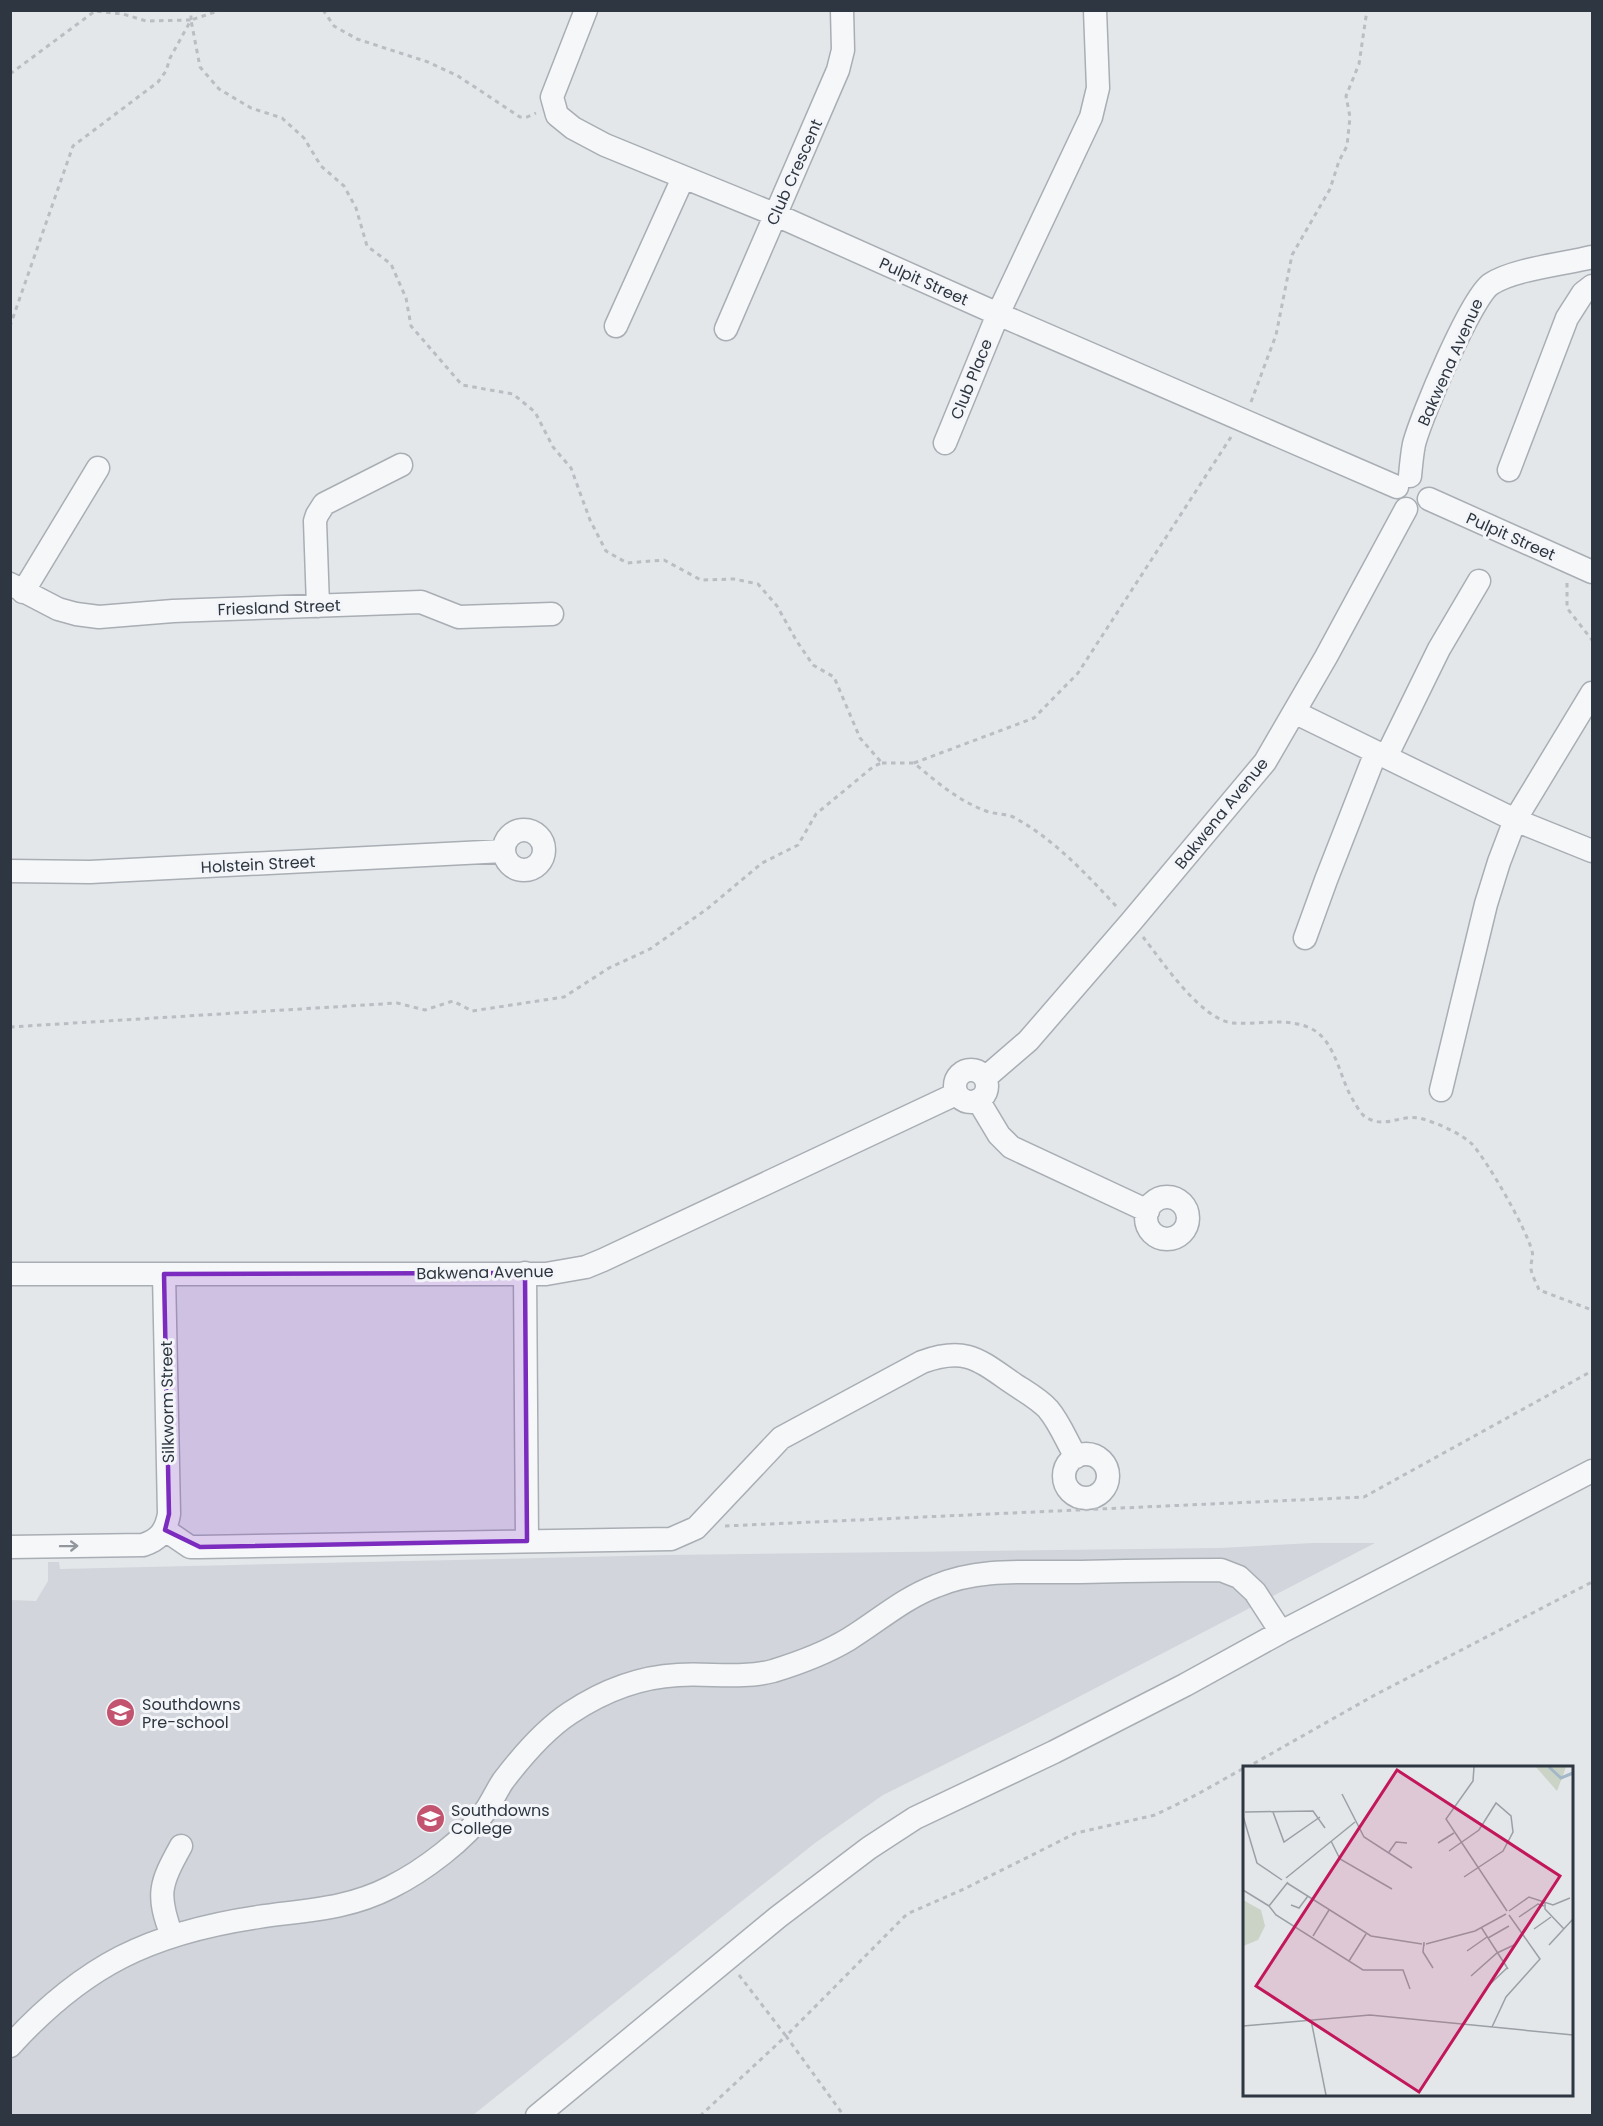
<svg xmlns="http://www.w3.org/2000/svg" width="1603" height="2126" font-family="Poppins,sans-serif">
  <rect width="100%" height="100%" fill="#e3e7ea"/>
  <path fill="#d2d6dc" d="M1312 1543H1375L1034 1720 883 1795 815 1843 473 2115 11 2116V1600L36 1601 48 1581V1562H59L60 1569 668 1555 1220 1548Z"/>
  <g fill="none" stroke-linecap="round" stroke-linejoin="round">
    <defs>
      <path id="minor" d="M586 10 552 97 557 115 573 128 605 145 774 214 998 314 1397 487
        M616 326 683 178
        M726 329 838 70 843 50 842 10
        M945 443 998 314 1091 117 1098 88 1095 10
        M1509 470 1567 318 1583 293 1592 286
        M1410 476C1411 465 1412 454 1414 444 1421 417 1471 297 1491 284 1514 269 1564 264 1592 257
        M1429 499 1592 572
        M10 584 58 609 76 614 99 617 173 611 421 602 459 617 552 614
        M23 592 98 468
        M318 606 315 521 317 515 324 504 401 465
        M1294 712 1515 820 1592 851
        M1386 757 1439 649 1479 581
        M504 850a20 20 0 1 1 40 0a20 20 0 1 1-40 0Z
        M10 871 90 872 504 851
        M1305 938 1326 880 1376 752
        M955 1086a16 16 0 1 1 32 0a16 16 0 1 1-32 0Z
        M985 1078 1028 1041 1131 922 1265 762 1326 657 1406 509
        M1441 1090 1486 904 1499 862 1515 820 1592 693
        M978 1100 999 1135 1011 1147 1148 1211
        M1146 1218a21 21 0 1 1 42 0a21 21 0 1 1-42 0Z
        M525 1273 527 1541
        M10 1274H546L586 1267 603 1260 956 1094
        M1064 1476a22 22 0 1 1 44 0a22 22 0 1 1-44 0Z
        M165 1530 190 1547H200L671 1539 696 1528 781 1438 922 1362C966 1346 979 1360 1014 1384 1026 1392 1039 1399 1048 1409 1060 1423 1067 1442 1076 1457
        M10 1547 143 1545C159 1540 166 1531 169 1514L164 1274
        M172 1936C156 1894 160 1884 181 1846
        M10 2046C84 1965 150 1933 258 1917 306 1910 346 1910 391 1887 423 1871 465 1840 486 1810 492 1801 497 1790 503 1781 522 1756 544 1730 570 1713 603 1691 638 1677 678 1675 709 1673 743 1679 773 1671 799 1663 826 1653 849 1639 878 1621 904 1598 936 1586 981 1567 1030 1573 1078 1572 1126 1571 1173 1570 1221 1570L1239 1577 1255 1592 1281 1632
        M537 2116 778 1917 869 1848 915 1818 1054 1752 1185 1685 1281 1632 1592 1471"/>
    </defs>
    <use href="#minor" stroke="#a9aeb4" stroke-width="25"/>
    <path stroke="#babdc2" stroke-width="3" stroke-dasharray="4.5 4.5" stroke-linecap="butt" d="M323 10 334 26 357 39 428 62 458 76 520 117H527L536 113
      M191 20V10
      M10 74 95 11 123 14 146 21 191 20 170 58 166 71 158 82 73 146 10 326
      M1251 402 1276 335 1292 255 1330 189 1339 161 1347 146 1350 117 1346 96 1359 64 1367 10
      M1567 583V608L1592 640
      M882 763H914C938 783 957 800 986 811 996 815 1008 813 1017 819 1057 842 1086 874 1117 907
      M914 763 1034 718 1078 673 1231 437
      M1143 937C1162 961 1201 1020 1233 1023 1258 1025 1286 1017 1310 1028 1336 1040 1339 1077 1353 1100 1356 1105 1359 1111 1363 1115 1384 1132 1401 1112 1423 1119 1439 1124 1460 1133 1472 1144 1488 1162 1526 1228 1532 1251 1534 1257 1530 1263 1531 1269 1532 1276 1537 1284 1539 1290L1592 1310
      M10 1027 397 1003 425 1010 453 1001 472 1011 564 997 609 968 650 949 707 909 762 863 798 845 816 814 874 766 882 763 860 738 834 677 813 665 796 640 777 606 758 584 734 579 701 580 664 560 627 563 606 551 590 520 571 468 553 447 535 412 513 394 462 385 411 326 406 298 391 264 367 246 356 208 344 186 321 166 304 138 282 118 251 108 219 89 200 67 191 20 221 10
      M725 1526 1364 1497 1592 1371
      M1246 1768 1373 1696 1592 1582
      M739 1975 786 2036 907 1914 964 1889 1076 1833 1155 1815 1196 1795 1244 1768
      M700 2116 786 2036 844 2116"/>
    <use href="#minor" stroke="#f6f7f9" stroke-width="22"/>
  </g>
  <defs><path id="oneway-shaft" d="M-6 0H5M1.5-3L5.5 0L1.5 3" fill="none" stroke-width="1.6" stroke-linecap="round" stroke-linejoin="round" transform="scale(1.5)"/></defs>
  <use stroke="#92969d" href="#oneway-shaft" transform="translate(69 1546) rotate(-1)"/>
  <path fill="#7b2cbf" fill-opacity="0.2" stroke="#7b2cbf" stroke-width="4.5" stroke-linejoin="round" d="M525 1273 527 1541 200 1547 165 1530 169 1514 164 1274Z"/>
  <defs>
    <symbol id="school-disc" viewBox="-11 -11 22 22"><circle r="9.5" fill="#c3546f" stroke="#f3f5f8"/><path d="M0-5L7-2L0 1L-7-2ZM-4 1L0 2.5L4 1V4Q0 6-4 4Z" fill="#fff"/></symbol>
  </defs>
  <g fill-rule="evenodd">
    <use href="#school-disc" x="104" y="1696" width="33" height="33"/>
    <use href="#school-disc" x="414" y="1802" width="33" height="33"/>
  </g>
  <g text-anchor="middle" stroke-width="6" stroke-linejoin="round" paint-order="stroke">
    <g font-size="16" fill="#2d3641" stroke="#f3f5f8">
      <text transform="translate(794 172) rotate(-66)" y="6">Club Crescent</text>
      <text transform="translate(924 281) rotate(24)" y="6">Pulpit Street</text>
      <text transform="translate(1450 362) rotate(-66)" y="6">Bakwena Avenue</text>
      <text transform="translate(971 379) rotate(-68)" y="6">Club Place</text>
      <text transform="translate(1511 536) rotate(24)" y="6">Pulpit Street</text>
      <text transform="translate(279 607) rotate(-2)" y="6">Friesland Street</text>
      <text transform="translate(1221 813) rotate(-51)" y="6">Bakwena Avenue</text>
      <text transform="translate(258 864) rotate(-3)" y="6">Holstein Street</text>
      <text transform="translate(485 1272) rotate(-1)" y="6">Bakwena Avenue</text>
      <text transform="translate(167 1402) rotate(-91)" y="6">Silkworm Street</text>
    </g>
    <g font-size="16" fill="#2d3641" stroke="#f3f5f8" text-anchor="start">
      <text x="142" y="1710">Southdowns<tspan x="142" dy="18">Pre-school</tspan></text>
      <text x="451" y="1816">Southdowns<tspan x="451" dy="18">College</tspan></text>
    </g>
  </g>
  <g transform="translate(1243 1766)">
    <rect width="330" height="330" fill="#e3e7ea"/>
    <path d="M293 1H323L314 25ZM0 134 18 144 22 160 15 174 0 180Z" fill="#cad3c5"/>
    <path fill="none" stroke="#a2b7c7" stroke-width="3" d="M306 1 318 12 330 7"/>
    <path fill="none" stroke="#9aa0a6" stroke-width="1.5" d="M231 1 230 15 203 53 264 145M99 28 121 71 169 102M2 46 70 45 82 62M30 46 41 76 77 51M0 50 14 97 39 114M88 75 97 93 149 123M195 77 211 67M206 85 236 64 253 37 268 50 270 66 260 85 221 111M146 86 153 76 164 77M43 112 112 56M44 117 128 170 179 178M0 124 26 140M302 136V143L321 163M48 139 56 142 65 130M26 140 33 149 120 204H160L167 223M26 140 45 116M266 145 286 131 310 139 327 132M276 151 295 138 301 140M238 161 265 203M291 163 308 151M70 170 86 144M245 172 266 160M183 178 232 165 263 148M306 179 330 153M181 180V176L180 186 190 202M224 185 244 171M106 195 123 168M228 210 254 187 271 179M245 220 264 202M68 254 83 329M0 260 127 249 330 269M249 261 263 231 297 193 266 149"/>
    <path fill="#c2185b" fill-opacity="0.15" stroke="#c2185b" stroke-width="3" d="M154 4 317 110 176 326 13 220Z"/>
    <rect width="330" height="330" fill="none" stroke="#2d3641" stroke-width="3"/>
  </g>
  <rect width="1603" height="2126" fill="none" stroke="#2d3641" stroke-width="24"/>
</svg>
